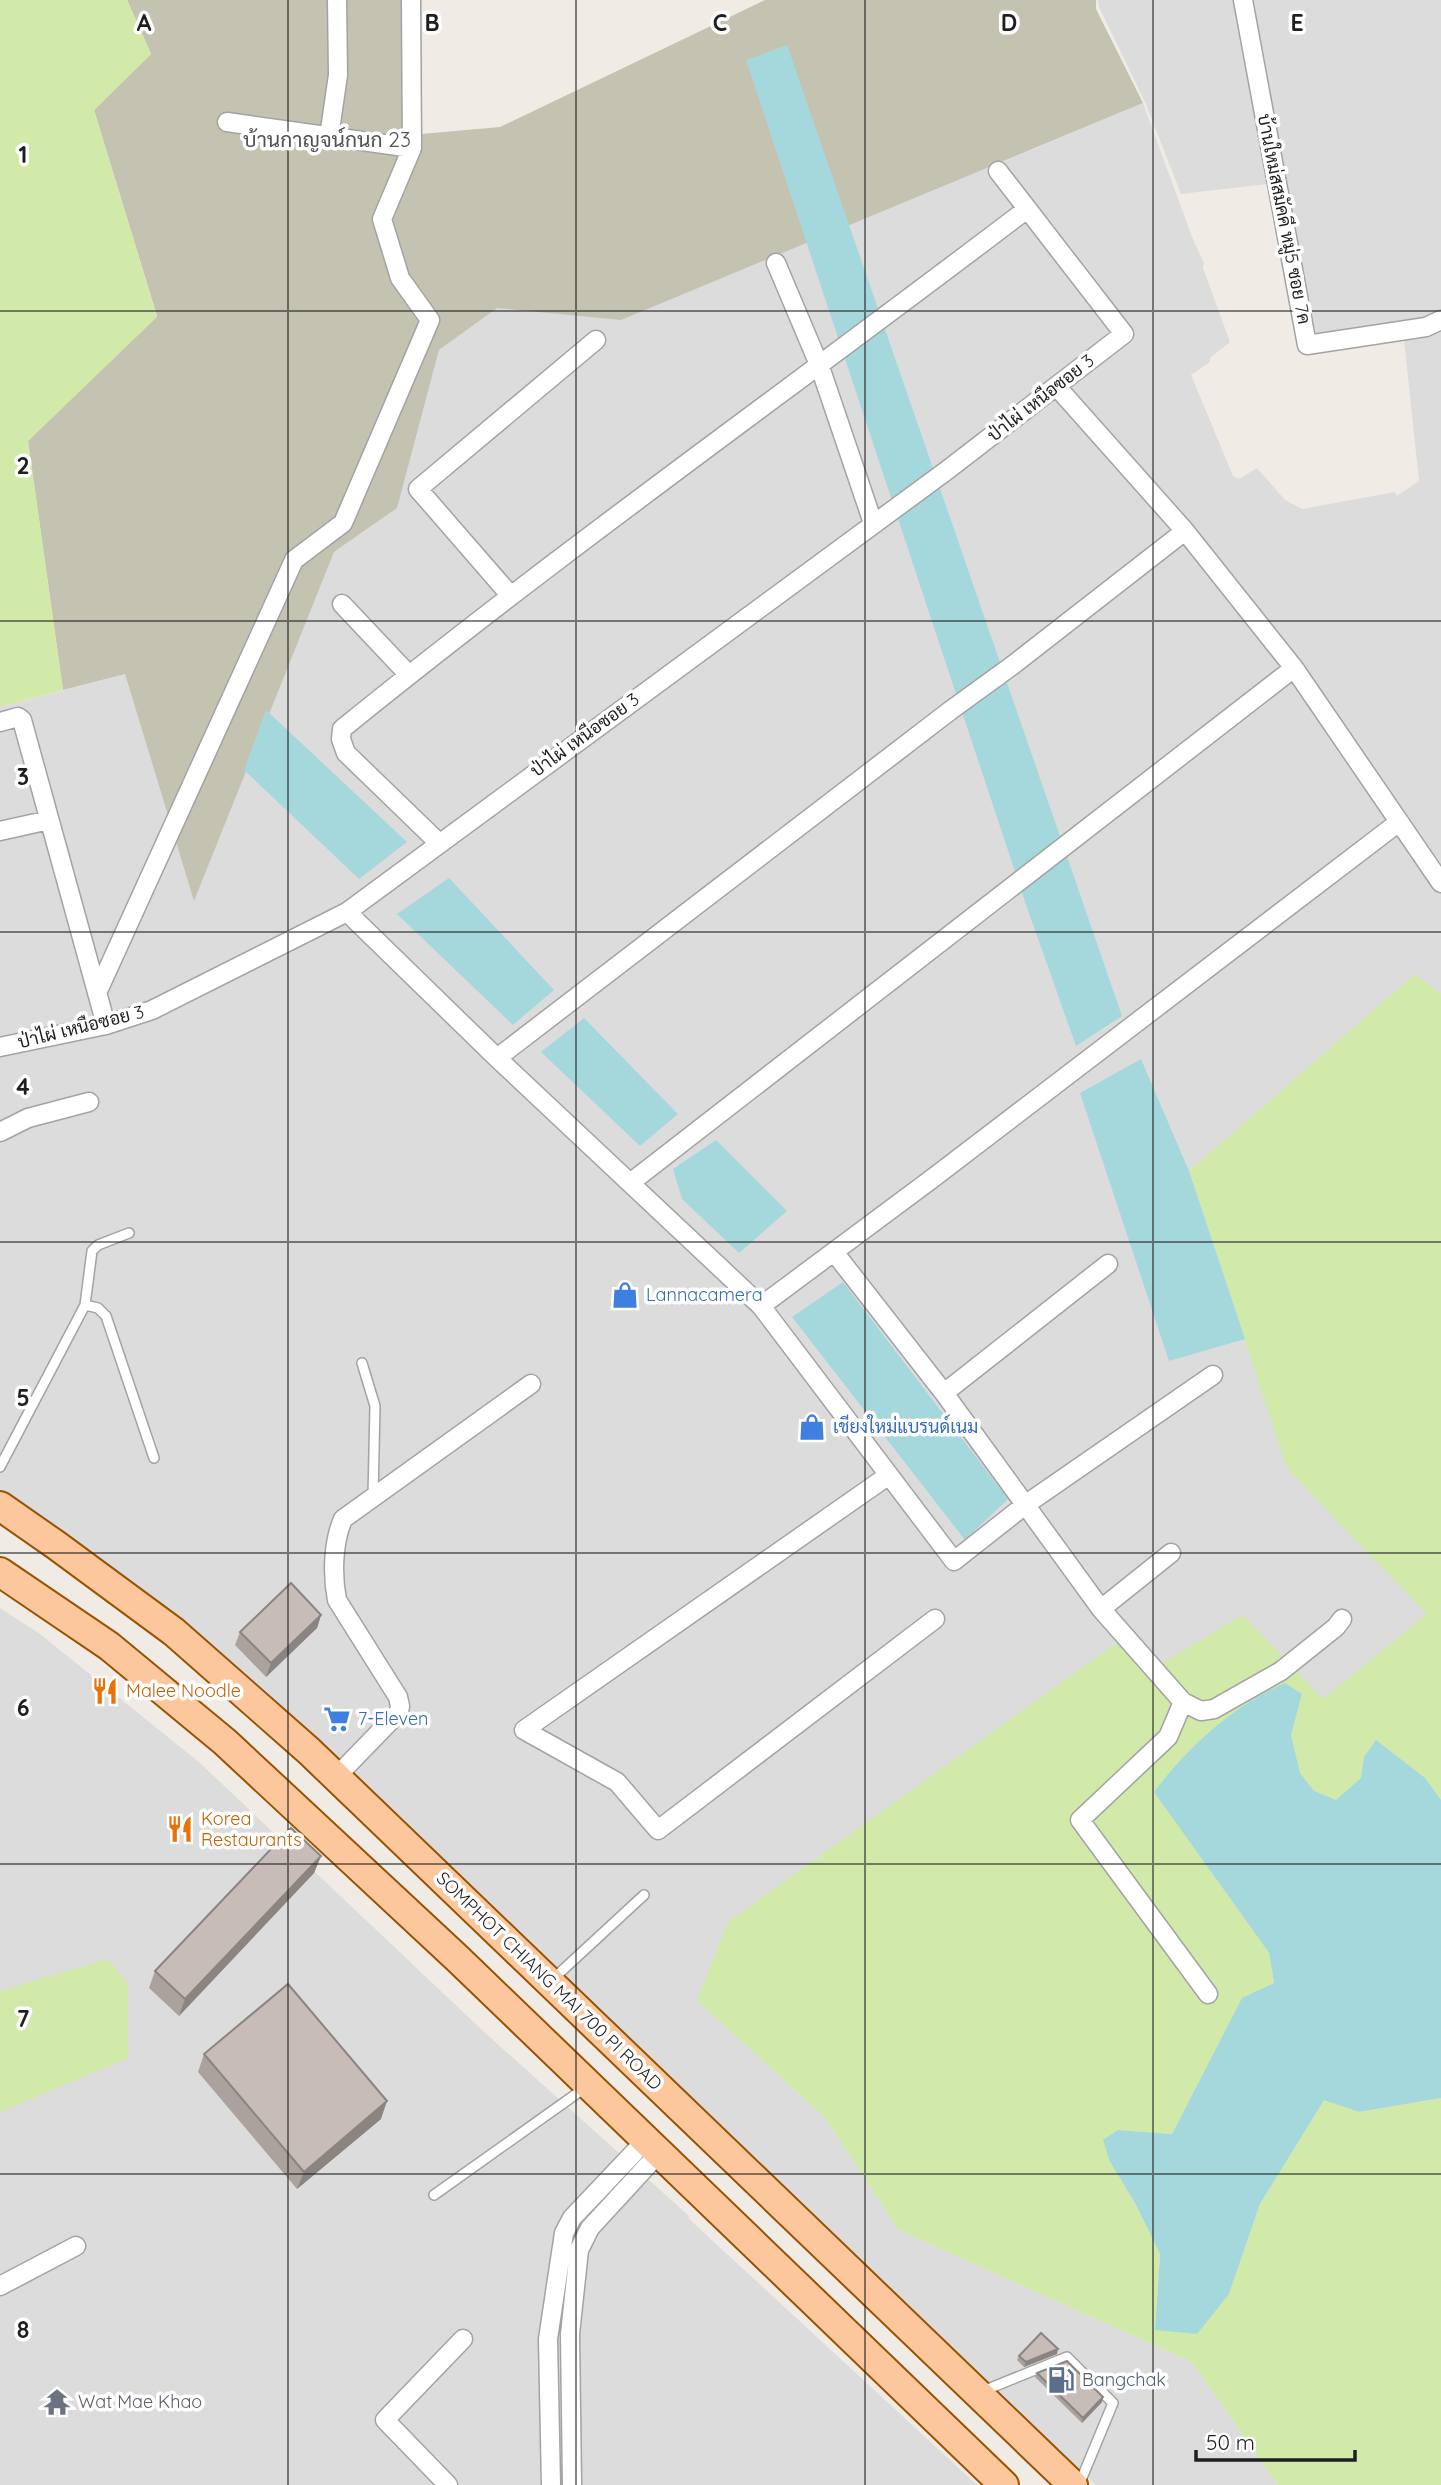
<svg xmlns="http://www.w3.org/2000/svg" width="1441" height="2485" font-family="Quicksand,Sarabun,sans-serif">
  <rect width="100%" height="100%" fill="#f0ebe5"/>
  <path fill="#dddcdc" d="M1098 0H1441V994L1415 975 1189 1171 1249 1353 1441 1544V1813L697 2000 826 2119 899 2230 1192 2362 1278 2485H1096L261 1690 21 1507 0 1494V707L125 674 181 858 334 552 381 519 401 491 439 350 496 308 1002 162 1143 103 1192 237 1204 263 1203 268 1230 342 1210 358V362L1191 375 1233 476 1239 479 1257 468 1285 500 1302 509 1395 492 1397 496 1419 481 1404 340 1300 352 1268 184 1181 194 1145 102 1099 7Z
    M0 1608 40 1634 200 1763 482 2030 689 2216 688 2218 977 2485H0Z"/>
  <path fill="#c4c2b0" d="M127 0H404L410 135 500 127 765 0H1096V9L1143 103 621 320 497 308 439 350 397 508 334 552 194 901 125 674 63 690 28 441 157 316 94 110 151 54Z"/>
  <path fill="#d1eaaa" d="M0 0H127L151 54 94 110 157 317 28 441 63 690 0 707Z
    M1415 974 1441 994V1800L1425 1778 1376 1740 1364 1757 1361 1778 1336 1800 1314 1791 1300 1773 1291 1735 1302 1694 1249 1702 1182 1759 1154 1792 1269 1953 1274 1984 1242 1999 1172 2134 1118 2130 1110 2162 1135 2203 1160 2254 1155 2330 1229 2294 1260 2204 1324 2099 1359 2112 1441 2098V2485H1278L1192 2362 899 2230 826 2119 697 2000 728 1922 1118 1642 1146 1673 1243 1615 1323 1699 1427 1614 1287 1468 1189 1171Z
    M108 1959 128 1984V2058L0 2112V1991Z"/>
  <path fill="#a5d8dd" d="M787 45 1122 1016 1076 1046 1025 902 746 60Z
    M266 710 407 842 359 879 244 770Z
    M449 878 554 990 513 1025 397 914Z
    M584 1018 678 1114 640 1146 541 1052Z
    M1141 1059 1189 1171 1245 1339 1169 1361 1080 1093Z
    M716 1140 787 1211 739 1253 682 1199 673 1169Z
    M843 1282 1008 1499 965 1540 792 1317Z
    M1285 1683 1302 1694 1291 1735 1300 1773 1314 1791 1336 1800 1361 1778 1364 1757 1376 1740 1425 1778 1441 1800V2098L1359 2112 1324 2100 1260 2204 1229 2294 1197 2334 1155 2330 1160 2254 1135 2203 1110 2162 1103 2140 1118 2130 1172 2134 1242 1998 1274 1983 1269 1953 1154 1792C1187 1748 1234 1705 1285 1683Z"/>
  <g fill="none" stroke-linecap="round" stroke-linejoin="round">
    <defs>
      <path id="service" d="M85 1305 98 1308 106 1316 154 1458
        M362 1363 375 1406 373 1496
        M0 1467 85 1305 92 1251 98 1245 129 1233
        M553 1979 644 1895
        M434 2195 586 2087
        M983 2391 1067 2357 1113 2403 1079 2485"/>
      <path id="minor" d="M411 0 412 148
        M1243 0 1307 345 1426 327 1441 320
        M329 137 338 75 337 0
        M776 263 820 367 873 523
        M1057 387 1185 531 1294 668 1441 883
        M511 596 418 489 596 340
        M342 604 409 675
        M0 722 18 717 22 720 106 1025
        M0 831 49 820
        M439 843 346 753 341 739 342 729C565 548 799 383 1027 209
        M347 912 497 1058 761 1306 954 1561 1025 1505 1213 1375
        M97 993 294 560 343 523 430 320 400 278 382 219 412 148 227 122
        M0 1047 106 1025 152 1010 347 912 946 471 1124 334 998 171
        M497 1058 951 710 1013 665 1185 531
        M0 1132 28 1118 89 1102
        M630 1183 1294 668
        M834 1252 944 1393 1101 1609
        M761 1306 933 1178 1399 822
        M944 1393 1108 1264
        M889 1475 524 1730 617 1782 658 1830 935 1619
        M1171 1553 1101 1609 1183 1702 1201 1711 1214 1709 1281 1671 1336 1627 1342 1619
        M1183 1702 1168 1737 1080 1820 1208 1994
        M336 1777 399 1712 400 1706 398 1697 337 1600C332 1575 333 1542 343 1519L531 1384
        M0 2286 76 2246
        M448 2485 385 2420 463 2339
        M551 2485 548 2339 564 2233 572 2218 646 2140
        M572 2485 570 2334 579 2250 590 2228 659 2153"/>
      <path id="primary" d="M0 1506 56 1545 174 1632 309 1751 1073 2485
        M0 1572 109 1646 225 1742 458 1959 1004 2485"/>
    </defs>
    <use href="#service" stroke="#a3a3a3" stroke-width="12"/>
    <use href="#minor" stroke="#a3a3a3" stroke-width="21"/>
    <use href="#primary" stroke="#995300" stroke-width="32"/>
    <use href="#service" stroke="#fff" stroke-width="9"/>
    <use href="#minor" stroke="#fff" stroke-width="18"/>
    <use href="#primary" stroke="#fcc79d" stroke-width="28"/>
  </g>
  <path fill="#aba29e" d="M321 1615 317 1628 266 1677 235 1645 240 1632Z
    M321 1856 314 1873 179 2016 149 1988 155 1971Z
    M204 2054 381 2119 297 2189 198 2072Z
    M1057 2354 1024 2367 1017 2360 1019 2356Z
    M1037 2373 1102 2402 1082 2423 1035 2377Z"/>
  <path fill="#8b8481" d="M321 1615 317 1628 266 1677 271 1663Z
    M321 1856 314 1873 179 2016 185 1999Z
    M387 2101 381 2119 297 2189 304 2172Z
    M1058 2349 1057 2354 1024 2367 1026 2362Z
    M1103 2397 1102 2402 1082 2423 1083 2418Z"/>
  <path fill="#c7bcb8" stroke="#8b8481" stroke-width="2" d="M291 1583 321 1615 271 1663 240 1632Z
    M291 1828 321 1856 185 1999 155 1971Z
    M288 1984 387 2101 304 2172 204 2054Z
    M1041 2333 1058 2349 1026 2362 1019 2356Z
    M1067 2361 1103 2397 1083 2418 1037 2373Z"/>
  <path fill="none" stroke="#1f1f1f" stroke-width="2" stroke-opacity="0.55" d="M288 0V2485M576 0V2485M865 0V2485M1153 0V2485M0 311H1441M0 621H1441M0 932H1441M0 1242H1441M0 1553H1441M0 1864H1441M0 2174H1441"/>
  <defs>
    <symbol id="shop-bare" viewBox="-9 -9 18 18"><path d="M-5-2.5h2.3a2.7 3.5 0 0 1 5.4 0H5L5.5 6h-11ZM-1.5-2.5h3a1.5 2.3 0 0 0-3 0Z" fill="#3f7fe0" stroke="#fff" stroke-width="2.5" paint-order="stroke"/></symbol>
    <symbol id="restaurant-bare" viewBox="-9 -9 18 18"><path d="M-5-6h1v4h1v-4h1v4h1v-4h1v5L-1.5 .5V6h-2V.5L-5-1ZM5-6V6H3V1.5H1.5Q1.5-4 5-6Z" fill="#e8710a" stroke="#fff" stroke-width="2.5" paint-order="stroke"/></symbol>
    <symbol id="supermarket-bare" viewBox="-9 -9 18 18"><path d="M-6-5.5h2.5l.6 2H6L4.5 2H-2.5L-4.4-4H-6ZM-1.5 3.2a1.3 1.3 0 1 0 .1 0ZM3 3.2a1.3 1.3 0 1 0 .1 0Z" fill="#3f7fe0" stroke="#fff" stroke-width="2.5" paint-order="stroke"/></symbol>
    <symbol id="fuel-bare" viewBox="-9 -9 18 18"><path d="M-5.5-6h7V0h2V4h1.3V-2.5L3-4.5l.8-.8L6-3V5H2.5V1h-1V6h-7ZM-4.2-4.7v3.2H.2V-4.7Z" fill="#5c6f8a" stroke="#fff" stroke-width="2.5" paint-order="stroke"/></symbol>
    <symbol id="temple-bare" viewBox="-9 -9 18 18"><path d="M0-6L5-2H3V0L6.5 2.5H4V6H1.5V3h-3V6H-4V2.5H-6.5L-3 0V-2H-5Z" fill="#6b7280" stroke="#fff" stroke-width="2.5" paint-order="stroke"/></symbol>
  </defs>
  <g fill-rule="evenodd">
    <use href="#shop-bare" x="606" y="1276" width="38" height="38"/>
    <use href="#shop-bare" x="793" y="1408" width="38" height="38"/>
    <use href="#restaurant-bare" x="86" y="1672" width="38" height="38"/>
    <use href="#supermarket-bare" x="318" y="1700" width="38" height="38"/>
    <use href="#restaurant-bare" x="161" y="1810" width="38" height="38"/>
    <use href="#fuel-bare" x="1042" y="2361" width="38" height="38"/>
    <use href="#temple-bare" x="38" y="2383" width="38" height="38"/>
  </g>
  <g text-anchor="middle" stroke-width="7" stroke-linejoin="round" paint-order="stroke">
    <g font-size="18" fill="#1f1f1f" stroke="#fff">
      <text transform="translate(1284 219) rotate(79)" y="6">บ้านใหม่สสมัคคี หมู่5 ซอย 7ค</text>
      <text transform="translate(1041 398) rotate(-38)" y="6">ป่าไผ่ เหนือซอย 3</text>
      <text transform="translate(585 735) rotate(-36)" y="6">ป่าไผ่ เหนือซอย 3</text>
      <text transform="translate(81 1027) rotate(-14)" y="6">ป่าไผ่ เหนือซอย 3</text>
      <text transform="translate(549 1981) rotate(44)" y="6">SOMPHOT CHIANG MAI 700 PI ROAD</text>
    </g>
    <g font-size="18" fill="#366cbe" stroke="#fff" text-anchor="start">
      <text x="646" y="1301">Lannacamera</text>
      <text x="833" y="1433">เชียงใหม่แบรนด์เนม</text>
      <text x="358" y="1725">7-Eleven</text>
    </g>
    <g font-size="18" fill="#c56008" stroke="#fff" text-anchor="start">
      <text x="126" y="1697">Malee Noodle</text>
      <text x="201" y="1825">Korea<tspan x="201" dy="21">Restaurants</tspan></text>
    </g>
    <g font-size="18" fill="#4e5e75" stroke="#fff" text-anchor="start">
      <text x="1082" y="2386">Bangchak</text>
    </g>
    <g font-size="18" fill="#5b616d" stroke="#fff" text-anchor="start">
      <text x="78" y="2408">Wat Mae Khao</text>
    </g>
    <g font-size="21" fill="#525252" stroke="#fff">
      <text x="327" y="147">บ้านกาญจน์กนก 23</text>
    </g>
  </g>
  <g font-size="23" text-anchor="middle" font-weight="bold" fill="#1f1f1f" stroke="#fff" stroke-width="7" stroke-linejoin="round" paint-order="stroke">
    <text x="144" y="31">A</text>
    <text x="432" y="31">B</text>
    <text x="720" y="31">C</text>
    <text x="1009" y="31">D</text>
    <text x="1297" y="31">E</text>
    <text x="23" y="163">1</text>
    <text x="23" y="474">2</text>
    <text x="23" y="785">3</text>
    <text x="23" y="1095">4</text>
    <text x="23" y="1406">5</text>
    <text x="23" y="1716">6</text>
    <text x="23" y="2027">7</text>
    <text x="23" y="2338">8</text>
  </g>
  <path d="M1196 2450v10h159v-10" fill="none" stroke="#1f1f1f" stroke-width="3.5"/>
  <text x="1206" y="2450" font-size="21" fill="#1f1f1f" stroke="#ffffff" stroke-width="5" paint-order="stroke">50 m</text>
</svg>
